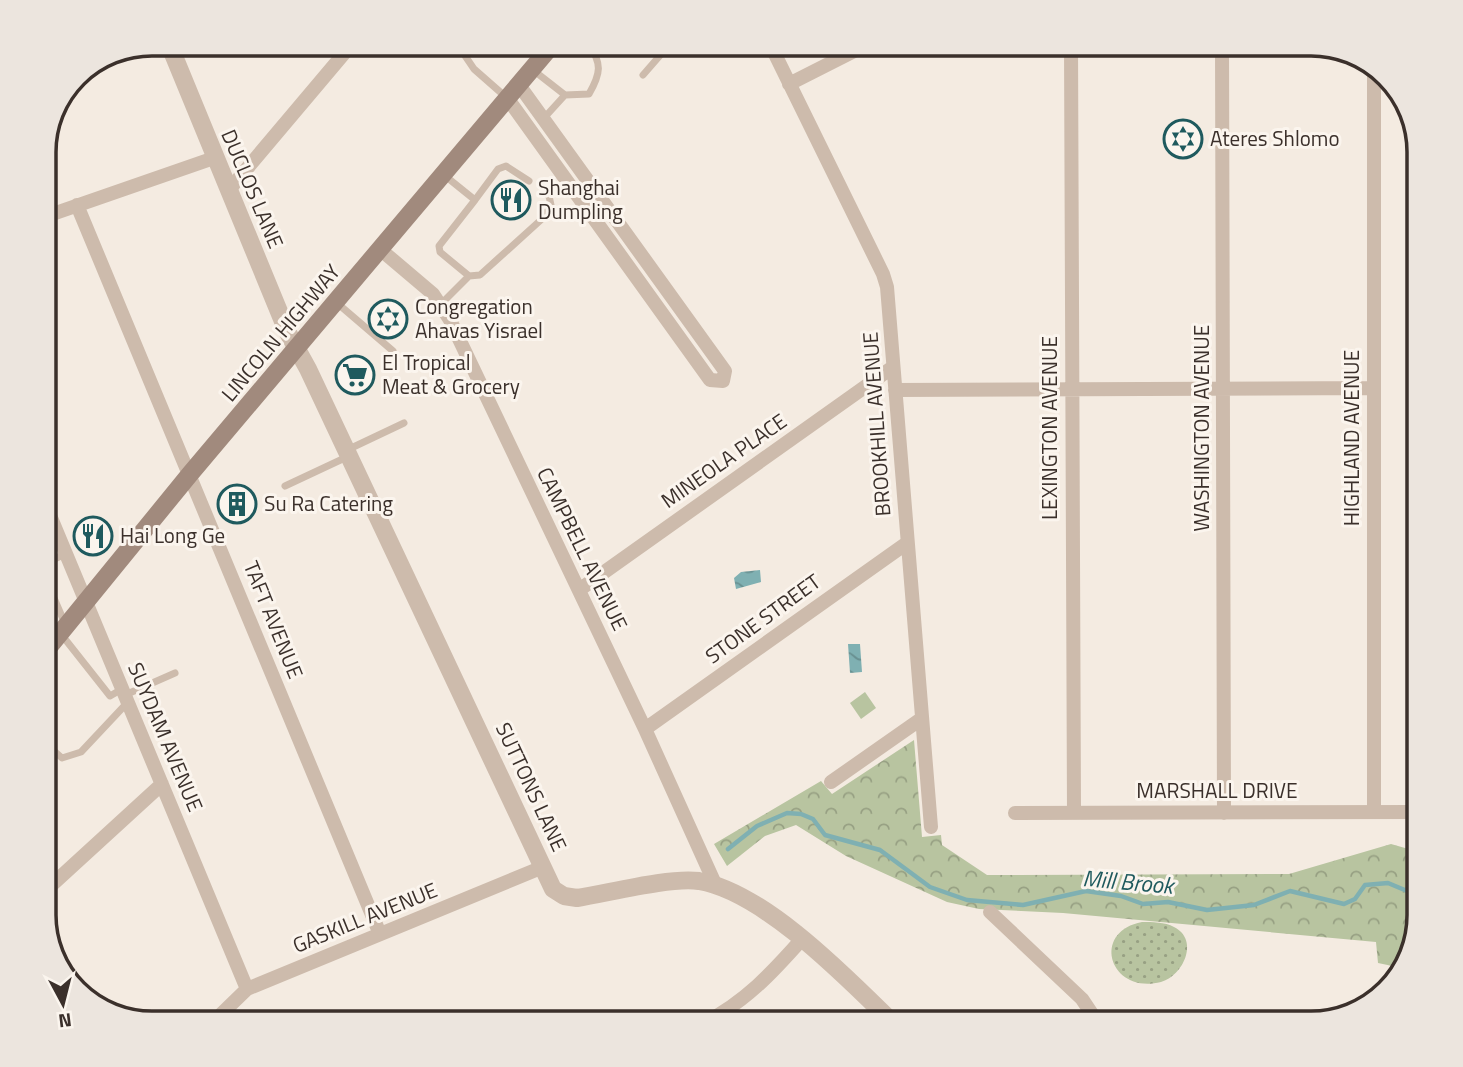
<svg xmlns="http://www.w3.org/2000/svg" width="1463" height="1067" font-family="'Titillium Web',sans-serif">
  <defs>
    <pattern id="forest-crowns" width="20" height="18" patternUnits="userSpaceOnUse" patternTransform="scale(1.75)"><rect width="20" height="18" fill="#b8c4a0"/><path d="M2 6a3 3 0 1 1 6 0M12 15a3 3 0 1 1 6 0" fill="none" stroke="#97a083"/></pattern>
    <pattern id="park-dots" width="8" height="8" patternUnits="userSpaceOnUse" patternTransform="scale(1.75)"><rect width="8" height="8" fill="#b8c4a0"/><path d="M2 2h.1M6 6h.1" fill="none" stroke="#97a083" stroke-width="1.8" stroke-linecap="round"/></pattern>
    <pattern id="water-waves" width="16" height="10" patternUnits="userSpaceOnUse" patternTransform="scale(1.75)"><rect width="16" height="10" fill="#7fb0b2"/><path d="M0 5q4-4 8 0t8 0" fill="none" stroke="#699091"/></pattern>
  </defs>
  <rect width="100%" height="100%" fill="#f4ebe1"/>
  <path fill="#b8c4a0" d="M865 692 876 708 861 719 850 703Z"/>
  <path fill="url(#forest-crowns)" d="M914 740 922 837 941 835 942 845 987 875 1289 874 1391 844 1419 852V916L1402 968 1378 963 1376 942 1063 913 979 909 947 902 846 856 796 825 765 836 727 866 714 844 821 781 832 794Z"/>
  <path fill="url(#park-dots)" d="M1142 922C1152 922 1165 922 1174 927 1200 940 1183 976 1161 982 1110 995 1090 932 1142 922Z"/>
  <path fill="url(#water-waves)" d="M760 570 761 582 736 589 734 578 741 572Z
    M848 644H860L862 672 850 673Z"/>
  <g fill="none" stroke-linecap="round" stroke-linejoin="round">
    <path stroke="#7fb0b2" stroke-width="4.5" d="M728 849 757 826 787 813 801 814 813 819 825 835 880 850 930 887 967 900 1023 905 1086 891 1121 896 1143 904 1168 902 1207 910 1254 905 1290 891 1344 904 1355 899 1365 885 1388 883 1419 896"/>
    <path stroke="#cdbbac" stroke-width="7" d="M457 44 474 69 507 98
      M533 70 565 95 544 118
      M643 75 670 44
      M565 95 589 94C601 73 602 64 589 44
      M444 175 475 200 439 246 440 252 469 276 480 275 543 218 551 205 549 196 543 192
      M475 200 498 169 506 166 529 181
      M337 303 393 351
      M441 304 469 276
      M347 450 404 423
      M285 486 349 456
      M44 564 65 554
      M44 575 66 626
      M61 634 110 696 122 689
      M44 695V688
      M125 695 175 673
      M44 742 62 758 81 752 127 703"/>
    <path stroke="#cdbbac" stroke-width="14" d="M770 44 883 274 887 287 931 827
      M1071 44 1074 813
      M1222 44 1224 813
      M1374 65V811
      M789 84 868 44
      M508 99 710 380 723 381 725 371 519 85
      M228 191 352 44
      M77 205 380 934
      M44 217 214 158
      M381 250 433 294 450 320 645 729 716 886
      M895 390 1373 388
      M44 501 247 989
      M579 590 893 367
      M645 729 907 543
      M831 782 921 719
      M1015 813 1419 812
      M44 892 162 784
      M990 912 1082 999 1096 1020 1090 1023
      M57 966 92 1003
      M212 1023 247 989 543 867
      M704 1023C745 1002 772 973 802 939"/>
    <path stroke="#cdbbac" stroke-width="18" d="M169 44 287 331 308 369 553 889 564 896 577 898C609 893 669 877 699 881 764 892 847 978 893 1023"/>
    <path stroke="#a18a7d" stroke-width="18" d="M44 653 190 474 553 44"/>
  </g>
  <defs>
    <symbol id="synagogue-ring" viewBox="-11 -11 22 22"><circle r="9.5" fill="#fbf5ee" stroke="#1f5a5e" stroke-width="1.5"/><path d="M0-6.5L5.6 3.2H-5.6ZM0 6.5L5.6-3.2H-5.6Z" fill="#1f5a5e"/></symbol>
    <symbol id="restaurant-ring" viewBox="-11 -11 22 22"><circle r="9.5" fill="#fbf5ee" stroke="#1f5a5e" stroke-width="1.5"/><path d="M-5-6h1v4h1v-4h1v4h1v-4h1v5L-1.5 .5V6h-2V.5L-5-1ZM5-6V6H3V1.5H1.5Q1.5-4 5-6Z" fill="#1f5a5e"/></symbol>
    <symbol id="supermarket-ring" viewBox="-11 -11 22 22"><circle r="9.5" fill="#fbf5ee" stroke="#1f5a5e" stroke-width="1.5"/><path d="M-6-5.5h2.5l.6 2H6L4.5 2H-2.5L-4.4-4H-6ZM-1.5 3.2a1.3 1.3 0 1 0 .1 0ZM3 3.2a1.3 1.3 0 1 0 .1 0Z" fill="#1f5a5e"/></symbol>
    <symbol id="building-ring" viewBox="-11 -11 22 22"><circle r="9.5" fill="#fbf5ee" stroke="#1f5a5e" stroke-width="1.5"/><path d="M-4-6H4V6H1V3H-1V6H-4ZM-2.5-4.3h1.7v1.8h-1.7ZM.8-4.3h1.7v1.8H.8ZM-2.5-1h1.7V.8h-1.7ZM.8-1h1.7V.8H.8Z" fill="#1f5a5e"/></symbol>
  </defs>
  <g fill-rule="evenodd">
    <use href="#synagogue-ring" x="1161" y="117" width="44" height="44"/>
    <use href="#restaurant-ring" x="489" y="178" width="44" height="44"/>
    <use href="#synagogue-ring" x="366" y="297" width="44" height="44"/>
    <use href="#supermarket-ring" x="333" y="353" width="44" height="44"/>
    <use href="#building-ring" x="215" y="482" width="44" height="44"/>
    <use href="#restaurant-ring" x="71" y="514" width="44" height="44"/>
  </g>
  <g text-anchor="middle" stroke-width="6" stroke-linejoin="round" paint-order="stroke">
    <g font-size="21" fill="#3b302b" stroke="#fbf5ee" text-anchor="start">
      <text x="1210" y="146">Ateres Shlomo</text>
      <text x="538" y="195">Shanghai<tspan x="538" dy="24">Dumpling</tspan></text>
      <text x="415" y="314">Congregation<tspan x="415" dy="24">Ahavas Yisrael</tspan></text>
      <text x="382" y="370">El Tropical<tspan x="382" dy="24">Meat &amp; Grocery</tspan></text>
      <text x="264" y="511">Su Ra Catering</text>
      <text x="120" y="543">Hai Long Ge</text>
    </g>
    <g font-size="21" fill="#3b302b" stroke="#fbf5ee">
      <text transform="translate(252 189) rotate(67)" y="7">DUCLOS LANE</text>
      <text transform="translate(281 333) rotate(-50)" y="7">LINCOLN HIGHWAY</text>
      <text transform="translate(877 424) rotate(-94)" y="7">BROOKHILL AVENUE</text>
      <text transform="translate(1050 428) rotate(-90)" y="7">LEXINGTON AVENUE</text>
      <text transform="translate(1202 428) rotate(-90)" y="7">WASHINGTON AVENUE</text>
      <text transform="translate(1352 438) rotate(-90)" y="7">HIGHLAND AVENUE</text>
      <text transform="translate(724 461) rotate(-35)" y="7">MINEOLA PLACE</text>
      <text transform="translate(582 549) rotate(64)" y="7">CAMPBELL AVENUE</text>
      <text transform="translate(763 619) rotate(-36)" y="7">STONE STREET</text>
      <text transform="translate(273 620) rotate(68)" y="7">TAFT AVENUE</text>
      <text transform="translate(165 737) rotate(67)" y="7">SUYDAM AVENUE</text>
      <text transform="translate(531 787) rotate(65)" y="7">SUTTONS LANE</text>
      <text x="1217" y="798">MARSHALL DRIVE</text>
      <text transform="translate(365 918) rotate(-22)" y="7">GASKILL AVENUE</text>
    </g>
    <g font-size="23" font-style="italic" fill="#1f5a5e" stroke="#fbf5ee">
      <text transform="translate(1128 882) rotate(5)" y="8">Mill Brook</text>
    </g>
  </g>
  <path d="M0 0H1463V1067H0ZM152 56H1311A96 96 0 0 1 1407 152V915A96 96 0 0 1 1311 1011H152A96 96 0 0 1 56 915V152A96 96 0 0 1 152 56Z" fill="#ece5de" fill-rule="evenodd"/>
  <path fill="none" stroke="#3b302b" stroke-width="3.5" d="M152 56H1311A96 96 0 0 1 1407 152V915A96 96 0 0 1 1311 1011H152A96 96 0 0 1 56 915V152A96 96 0 0 1 152 56Z"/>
  <g transform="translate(63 1004) rotate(173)" stroke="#fbf5ee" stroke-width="5" paint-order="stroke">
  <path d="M0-5L12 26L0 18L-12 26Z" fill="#3b302b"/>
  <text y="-10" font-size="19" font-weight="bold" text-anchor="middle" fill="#3b302b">N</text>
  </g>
</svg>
